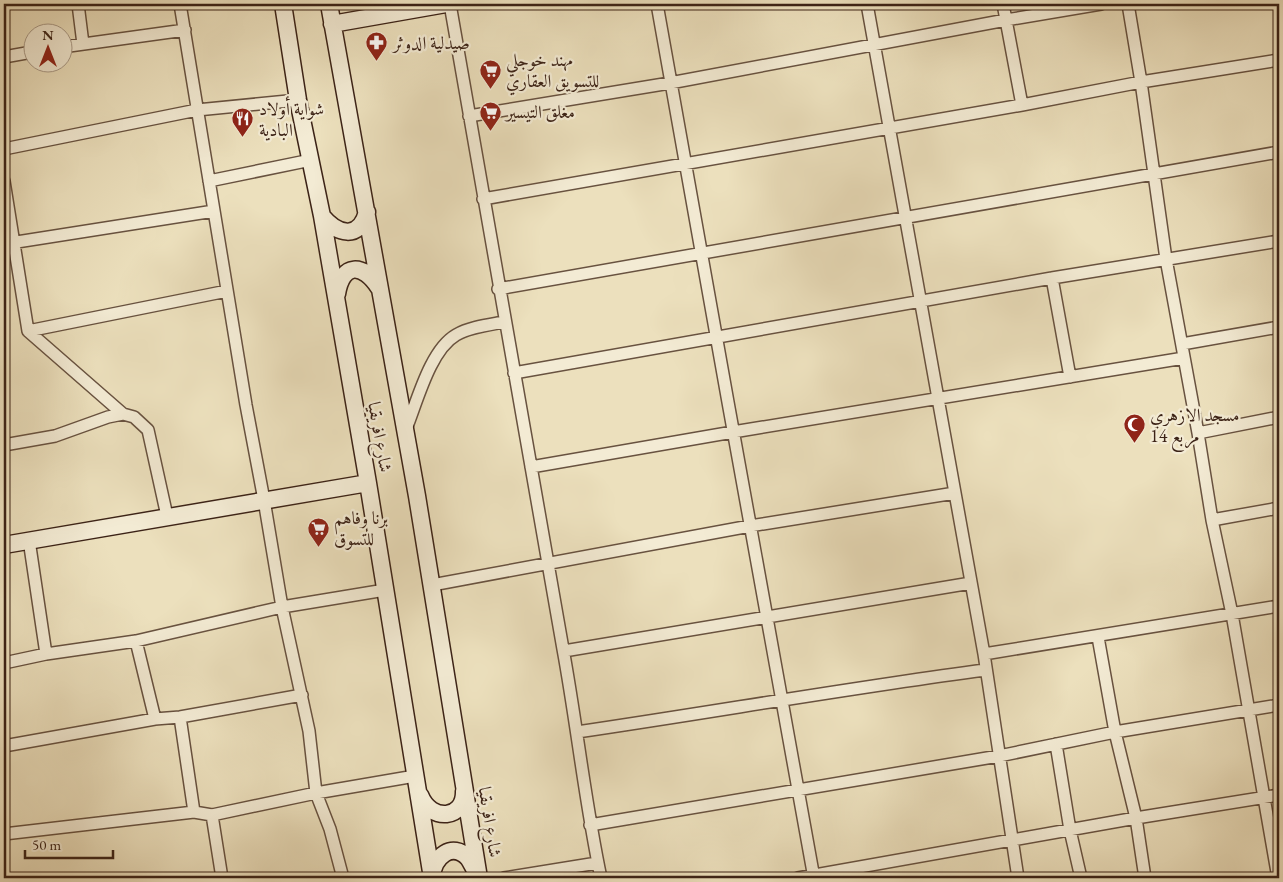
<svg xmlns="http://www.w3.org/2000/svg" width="1283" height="882" font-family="'EB Garamond',Amiri,serif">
  <rect width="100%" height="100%" fill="#ece0bd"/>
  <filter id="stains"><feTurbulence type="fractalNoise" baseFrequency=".004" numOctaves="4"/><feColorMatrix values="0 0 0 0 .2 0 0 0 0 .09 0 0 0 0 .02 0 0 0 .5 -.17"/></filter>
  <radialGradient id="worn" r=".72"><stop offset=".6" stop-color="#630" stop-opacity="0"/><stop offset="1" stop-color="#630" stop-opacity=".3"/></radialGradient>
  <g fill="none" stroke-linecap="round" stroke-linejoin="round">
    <defs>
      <path id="street" d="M78 4 83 44
        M180 4 246 405 264 500 282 607 309 731 316 793 330 829 343 878
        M450 4C486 219 524 434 563 649 577 725 585 803 601 878
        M657 4C707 296 763 586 814 878
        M867 4 984 654 1018 878
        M1003 4 1022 105
        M1128 4 1141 82 1166 259 1198 433 1212 520 1232 614 1278 878
        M62 47 185 30
        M4 57 32 52
        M469 116 670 83 1006 20 1101 4
        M4 149 197 110 298 100
        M4 181 28 331 123 414
        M209 181 311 160
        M483 199 1022 105 1141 82 1279 60
        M4 244 214 211
        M1052 278 1070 377
        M498 289 1279 152
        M28 331 227 291
        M1182 344 1279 327
        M514 373 1052 278 1279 241
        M406 429C417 402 430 350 456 335 470 327 488 325 504 322
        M1198 433 1279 417
        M4 445 55 436 108 417 123 414 134 417 148 430 167 516
        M531 467 733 432 1184 358
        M1212 520 1279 508
        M29 540 46 654
        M432 585 750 526 955 493
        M1098 637 1115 732 1136 818 1145 878
        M136 641 155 719
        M564 651 971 583
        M984 654 1279 606
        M4 663 46 654 136 641 282 607 385 590
        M180 717 194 812 212 815 222 878
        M577 732C713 712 849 688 985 670
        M1056 744 1070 830 1081 878
        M4 746 155 719 180 717 302 695
        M212 815 316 793 415 776
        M590 825 999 756 1115 732 1279 705
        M4 834 194 812
        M504 878 597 863
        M798 878 1136 818 1279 795"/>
      <path id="secondary" d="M283 4 298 100 322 216 368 483 432 878
        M329 4 417 496 479 878
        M332 24 446 4
        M322 216C337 234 359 241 367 212
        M337 294C342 262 363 263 379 288
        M4 545 368 483
        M420 795C431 823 465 819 464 791
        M432 876C434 857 452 841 468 858 471 862 473 867 476 872"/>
    </defs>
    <use href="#street" stroke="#685240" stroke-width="14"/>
    <use href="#secondary" stroke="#3c2317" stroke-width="19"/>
    <use href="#street" stroke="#f3ebd4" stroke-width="11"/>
    <use href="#secondary" stroke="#f3ebd4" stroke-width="16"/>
  </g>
  <defs>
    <symbol id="pharmacy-pin" viewBox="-11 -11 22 30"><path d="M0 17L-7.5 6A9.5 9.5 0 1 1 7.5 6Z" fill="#8f2418" stroke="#f3ebd4"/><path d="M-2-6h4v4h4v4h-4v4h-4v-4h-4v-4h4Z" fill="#fff"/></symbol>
    <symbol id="supermarket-pin" viewBox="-11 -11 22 30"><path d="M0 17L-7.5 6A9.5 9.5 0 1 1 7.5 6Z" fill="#8f2418" stroke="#f3ebd4"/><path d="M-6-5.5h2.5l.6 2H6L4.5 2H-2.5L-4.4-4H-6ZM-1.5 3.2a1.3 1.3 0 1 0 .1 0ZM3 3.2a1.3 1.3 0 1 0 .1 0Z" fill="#fff"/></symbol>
    <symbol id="restaurant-pin" viewBox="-11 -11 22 30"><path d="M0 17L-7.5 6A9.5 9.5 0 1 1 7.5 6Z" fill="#8f2418" stroke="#f3ebd4"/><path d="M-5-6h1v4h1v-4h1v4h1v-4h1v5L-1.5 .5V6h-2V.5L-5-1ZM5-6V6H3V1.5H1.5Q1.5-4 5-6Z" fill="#fff"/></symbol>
    <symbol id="mosque-pin" viewBox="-11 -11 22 30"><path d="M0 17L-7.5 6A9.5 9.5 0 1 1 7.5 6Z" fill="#8f2418" stroke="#f3ebd4"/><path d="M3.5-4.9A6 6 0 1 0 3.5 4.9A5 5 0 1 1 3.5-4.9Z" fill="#fff"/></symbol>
  </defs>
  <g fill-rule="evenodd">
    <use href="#pharmacy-pin" x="364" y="30" width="25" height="34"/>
    <use href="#supermarket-pin" x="478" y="58" width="25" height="34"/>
    <use href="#supermarket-pin" x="478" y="100" width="25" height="34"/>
    <use href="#restaurant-pin" x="230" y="106" width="25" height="34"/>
    <use href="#mosque-pin" x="1122" y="412" width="25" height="34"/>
    <use href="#supermarket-pin" x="306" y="516" width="25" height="34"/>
  </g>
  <g text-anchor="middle" stroke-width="4.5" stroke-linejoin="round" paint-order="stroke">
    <g font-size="18" fill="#3c2317" stroke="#f3ebd4" text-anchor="start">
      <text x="393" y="49">صيدلية الدوثر</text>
      <text x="506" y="66">مهند خوجلي<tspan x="506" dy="21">للتسويق العقاري</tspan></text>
      <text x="259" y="115">شواية أولاد<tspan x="259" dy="21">البادية</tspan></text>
      <text x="506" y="118">مغلق التيسير</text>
      <text x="1150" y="421">مسجد الازهري<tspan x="1150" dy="21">مربع 14</tspan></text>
      <text x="334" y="524">برنا وفاهم<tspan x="334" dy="21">للتسوق</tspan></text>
    </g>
    <g font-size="18" fill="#3c2317" stroke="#f3ebd4">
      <text transform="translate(380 437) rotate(80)" y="6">شارع افريقيا</text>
      <text transform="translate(490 822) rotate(81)" y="6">شارع افريقيا</text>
    </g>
  </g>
  <rect width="1283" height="882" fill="none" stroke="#ece0bd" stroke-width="20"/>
  <rect x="5" y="5" width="1273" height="872" fill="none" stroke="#3c2317" stroke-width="2.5"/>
  <rect x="10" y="10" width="1263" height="862" fill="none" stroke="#3c2317"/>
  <g transform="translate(48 48)"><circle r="24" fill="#f3ebd4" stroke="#aa9b88"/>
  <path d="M0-4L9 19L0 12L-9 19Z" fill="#8f2418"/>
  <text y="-8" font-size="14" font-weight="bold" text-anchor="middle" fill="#3c2317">N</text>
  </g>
  <path d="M25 850v8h88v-8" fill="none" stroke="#3c2317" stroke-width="2.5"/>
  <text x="32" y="850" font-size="15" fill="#3c2317" stroke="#f3ebd4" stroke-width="4" paint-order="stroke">50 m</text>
  <rect width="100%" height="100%" filter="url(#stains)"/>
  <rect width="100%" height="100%" fill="url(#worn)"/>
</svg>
